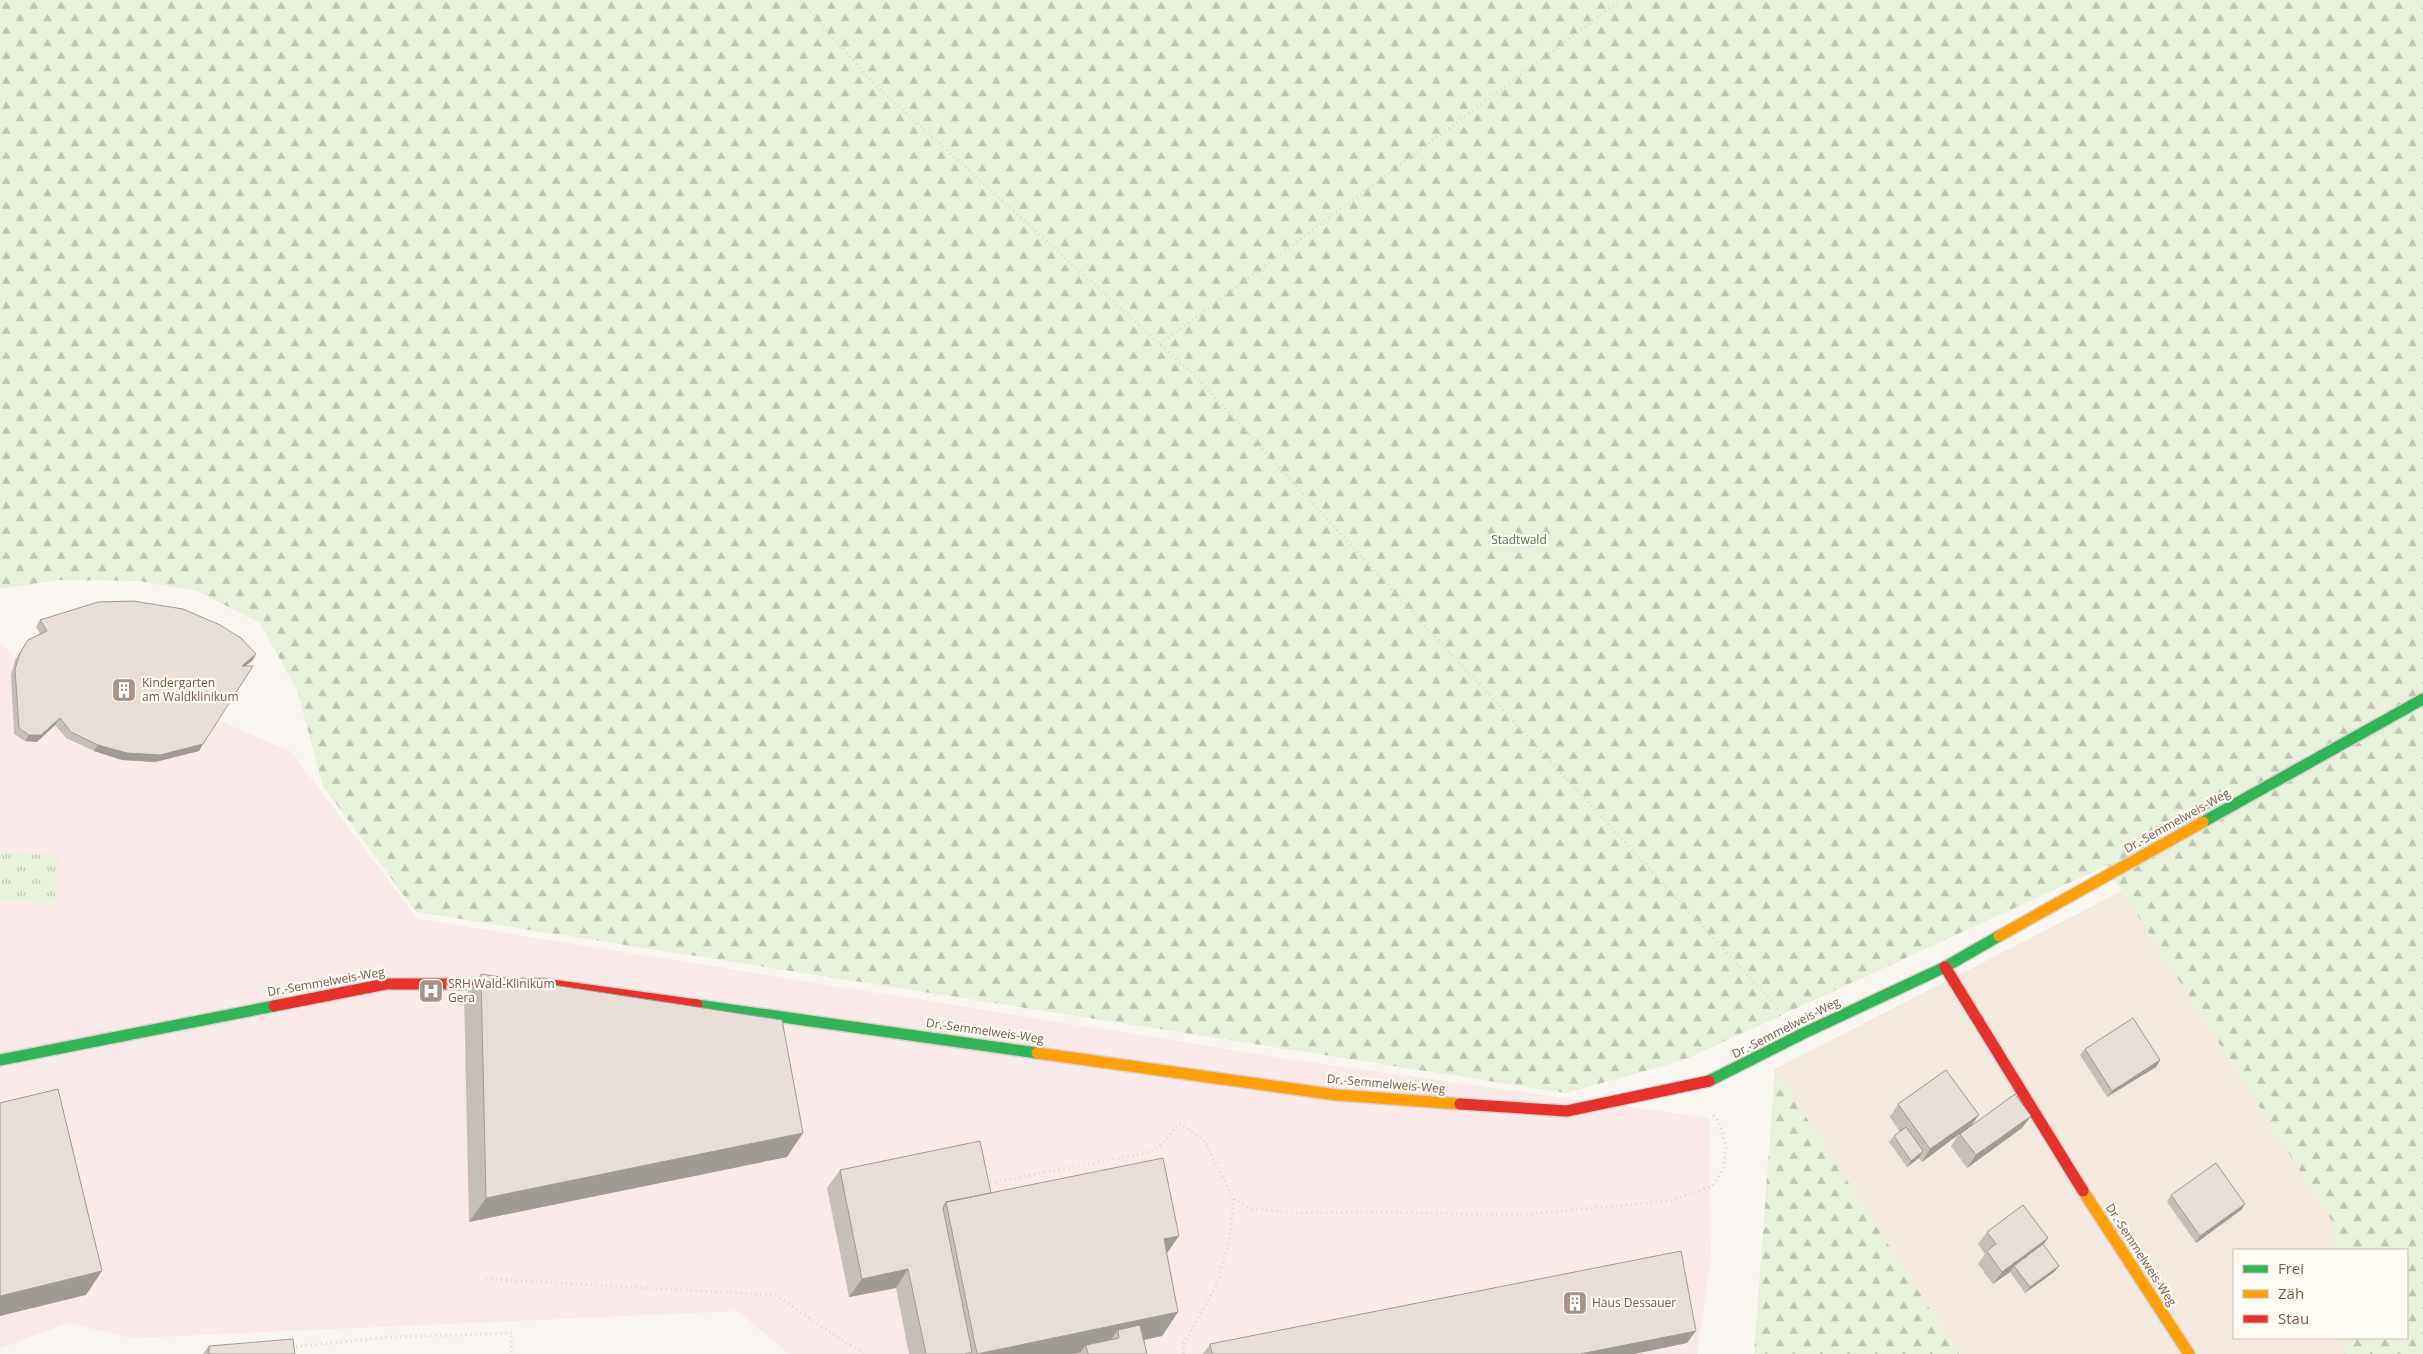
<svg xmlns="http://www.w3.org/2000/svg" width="2423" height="1354" font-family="'Open Sans',sans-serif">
  <defs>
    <pattern id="grass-tufts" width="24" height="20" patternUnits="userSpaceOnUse" patternTransform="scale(1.25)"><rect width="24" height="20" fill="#e7f0db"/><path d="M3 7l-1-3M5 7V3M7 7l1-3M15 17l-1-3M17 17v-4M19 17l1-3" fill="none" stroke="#c0c6b4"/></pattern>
    <pattern id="forest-firs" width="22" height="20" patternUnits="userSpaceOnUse" patternTransform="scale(1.25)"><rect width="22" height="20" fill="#e7f0db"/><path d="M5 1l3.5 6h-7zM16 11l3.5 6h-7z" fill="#c0c6b4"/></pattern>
  </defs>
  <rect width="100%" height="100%" fill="#f9f5f0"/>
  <path fill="#f2e8de" d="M2122 891 2332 1221 2335 1250H2234V1338H2343L2345 1354H1959L1775 1069Z"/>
  <path fill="#fae9e9" d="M0 644 27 666 138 685 291 752 418 919 1308 1062 1709 1118 1711 1256 1697 1354H789L738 1311 133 1338 68 1323 0 1348Z"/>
  <path fill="url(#grass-tufts)" d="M0 851 58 856 55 904 0 900Z"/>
  <path fill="url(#forest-firs)" d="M0 0H2423V1354H2345L2343 1338H2407V1250H2335L2332 1221 2106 866 1684 1060 1566 1093 416 912 323 786 297 690 260 623 197 591 140 581 58 580 0 589Z
    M1775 1069 1959 1354H1754Z"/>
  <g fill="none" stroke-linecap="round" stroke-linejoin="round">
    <defs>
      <path id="fast" d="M2203 822 2423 699
        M697 1005 1037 1053
        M0 1060 274 1006
        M1709 1081 1802 1034 1945 967 1999 936"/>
      <path id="slow" d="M1999 936 2203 822
        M1037 1053 1337 1095 1460 1104
        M2083 1191 2189 1354"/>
      <path id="jam" d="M1945 967 2083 1191
        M274 1006 386 984H544L697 1005
        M1460 1104 1567 1111 1709 1081"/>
    </defs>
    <use href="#fast" stroke="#d9d2cb" stroke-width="14"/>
    <use href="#slow" stroke="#d9d2cb" stroke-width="14"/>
    <use href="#jam" stroke="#d9d2cb" stroke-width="14"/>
    <path stroke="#dcd5d0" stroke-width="3" stroke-dasharray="1 4" stroke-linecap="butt" d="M800 0 872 82 1195 376 1779 1009
      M1160 344 1621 0
      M990 1183 1146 1153 1159 1147 1179 1123 1204 1141 1234 1199 1229 1243 1215 1288 1184 1344 1183 1354
      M1234 1199 1250 1208 1291 1213 1383 1212 1517 1215 1670 1201 1712 1186 1723 1169 1726 1146 1719 1122 1713 1115
      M486 1279 775 1295 863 1354
      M291 1347 392 1337 512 1333 511 1354"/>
    <use href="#fast" stroke="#30b455" stroke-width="11"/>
    <use href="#slow" stroke="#ff9f0a" stroke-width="11"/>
    <use href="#jam" stroke="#e5322d" stroke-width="11"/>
  </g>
  <path fill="#c6bfb9" d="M40 620 256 654 252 661 245 666 199 751 155 762 122 760 94 751 66 738 55 725 37 742 25 741 14 734 11 675 15 660 28 640 40 634 36 627Z
    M481 974 787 1157 469 1222 464 997Z
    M2085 1049 2160 1060 2156 1067 2107 1097 2080 1055Z
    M1898 1104 1971 1125 2031 1116 2022 1128 1967 1168 1951 1146 1958 1135 1922 1162 1919 1158 1907 1167 1889 1142 1894 1136 1900 1132 1890 1117Z
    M840 1170 991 1193 1179 1236 1167 1253 1178 1312 1162 1336 1144 1340 1147 1354H1079L1080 1353 1074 1354H909L896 1288 849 1297 827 1188Z
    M2171 1195 2245 1204 2241 1210 2196 1243 2167 1202Z
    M1987 1232 2048 1238 2043 1244 2059 1266 2054 1272 2025 1293 2010 1272 1993 1284 1978 1264 1985 1254 1978 1244Z
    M1687 1343 1634 1354H1203L1210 1344Z
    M209 1346 295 1354H203Z"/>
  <path fill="#a19b96" d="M256 654 252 661 237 672 242 666Z
    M60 718 55 725 37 742 25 741 29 735Z
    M203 744 199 751 155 762 122 760 94 751 98 745Z
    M2160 1060 2156 1067 2107 1097 2112 1091Z
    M1979 1115 1970 1127 1960 1134 1958 1135 1922 1162 1930 1149Z
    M2031 1116 2022 1128 1967 1168 1976 1155Z
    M803 1133 787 1157 469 1222 486 1198Z
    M1923 1151 1919 1158 1907 1167 1911 1161Z
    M2245 1204 2241 1210 2196 1243 2200 1236Z
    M1179 1236 1162 1260 1164 1239Z
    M2048 1238 2039 1251 2014 1266 2010 1272 1993 1284 2002 1272Z
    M2059 1266 2054 1272 2025 1293 2030 1287Z
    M908 1269 896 1288 849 1297 862 1279Z
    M102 1271 86 1295 0 1316V1296Z
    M1178 1312 1162 1336 1114 1346 1119 1338 1118 1330 1105 1348 1086 1345 1080 1353 1074 1354H977Z
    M1696 1331 1687 1343 1634 1354H1580Z"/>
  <path fill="#e6ded7" stroke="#a19b96" d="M133 601 183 609 220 625 241 638 256 654 242 666H253L203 744 160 755 127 753 98 745 71 732 60 718 41 735H29L19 728 15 669 20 653 28 640 47 631 40 620 98 602Z
    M481 974 782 1020 803 1133 486 1198Z
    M2133 1018 2160 1060 2112 1091 2085 1049Z
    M1946 1070 1979 1115 1930 1149 1898 1104Z
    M58 1089 102 1271 0 1296V1103Z
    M2015 1094 2031 1116 1976 1155 1960 1134Z
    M1906 1127 1923 1151 1911 1161 1894 1136Z
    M980 1141 991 1193 946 1202 943 1208 972 1352 965 1354H926L908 1269 862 1279 840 1170Z
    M1163 1158 1179 1236 1164 1239 1178 1312 977 1354 946 1202Z
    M2216 1163 2245 1204 2200 1236 2171 1195Z
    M2023 1205 2048 1238 2002 1272 1987 1251 1996 1244 1987 1232Z
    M2043 1244 2059 1266 2030 1287 2014 1266Z
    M1681 1251 1696 1331 1580 1354H1212L1210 1344Z
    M1140 1325 1147 1354H1088L1086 1345 1119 1338 1118 1330Z
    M293 1339 295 1354H209V1346Z"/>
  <defs>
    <symbol id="building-square" viewBox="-11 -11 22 22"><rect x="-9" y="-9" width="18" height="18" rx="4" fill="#a69286" stroke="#fffaf3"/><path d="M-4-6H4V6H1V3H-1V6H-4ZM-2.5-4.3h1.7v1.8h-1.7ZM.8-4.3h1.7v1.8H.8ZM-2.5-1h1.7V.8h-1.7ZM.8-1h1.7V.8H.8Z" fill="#fff"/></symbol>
    <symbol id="hospital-square" viewBox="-11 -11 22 22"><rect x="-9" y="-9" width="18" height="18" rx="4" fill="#a69286" stroke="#fffaf3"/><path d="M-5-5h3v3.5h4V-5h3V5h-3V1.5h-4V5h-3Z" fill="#fff"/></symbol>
  </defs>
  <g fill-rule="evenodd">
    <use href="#building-square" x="110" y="676" width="28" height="28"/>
    <use href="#hospital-square" x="417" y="977" width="28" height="28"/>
    <use href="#building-square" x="1561" y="1289" width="28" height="28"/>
  </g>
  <g text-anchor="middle" stroke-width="4.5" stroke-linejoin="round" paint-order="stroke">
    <g font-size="12" fill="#537a41" stroke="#fffaf3">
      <text x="1519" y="544">Stadtwald</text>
    </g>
    <g font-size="12" fill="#7a5c4d" stroke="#fffaf3" text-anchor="start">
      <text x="142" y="687">Kindergarten<tspan x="142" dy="14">am Waldklinikum</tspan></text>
      <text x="448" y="988">SRH Wald-Klinikum<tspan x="448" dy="14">Gera</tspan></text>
      <text x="1592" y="1307">Haus Dessauer</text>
    </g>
    <g font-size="12" fill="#7a5c4d" stroke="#fffaf3">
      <text transform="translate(2177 821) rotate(-29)" y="4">Dr.-Semmelweis-Weg</text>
      <text transform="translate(326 982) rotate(-10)" y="4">Dr.-Semmelweis-Weg</text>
      <text transform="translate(1786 1028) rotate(-27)" y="4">Dr.-Semmelweis-Weg</text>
      <text transform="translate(985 1031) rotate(8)" y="4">Dr.-Semmelweis-Weg</text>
      <text transform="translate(1386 1084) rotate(5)" y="4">Dr.-Semmelweis-Weg</text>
      <text transform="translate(2141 1255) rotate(57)" y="4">Dr.-Semmelweis-Weg</text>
    </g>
  </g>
  <rect x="2233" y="1249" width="175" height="90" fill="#fffaf3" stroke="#cabbb1"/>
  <rect x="2243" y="1265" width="25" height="8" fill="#30b455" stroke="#cabbb1"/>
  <text x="2278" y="1274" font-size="15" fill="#7a5c4d">Frei</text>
  <rect x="2243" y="1290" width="25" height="8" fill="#ff9f0a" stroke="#cabbb1"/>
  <text x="2278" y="1299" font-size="15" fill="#7a5c4d">Zäh</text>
  <rect x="2243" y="1315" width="25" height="8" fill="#e5322d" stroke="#cabbb1"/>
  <text x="2278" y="1324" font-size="15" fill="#7a5c4d">Stau</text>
</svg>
